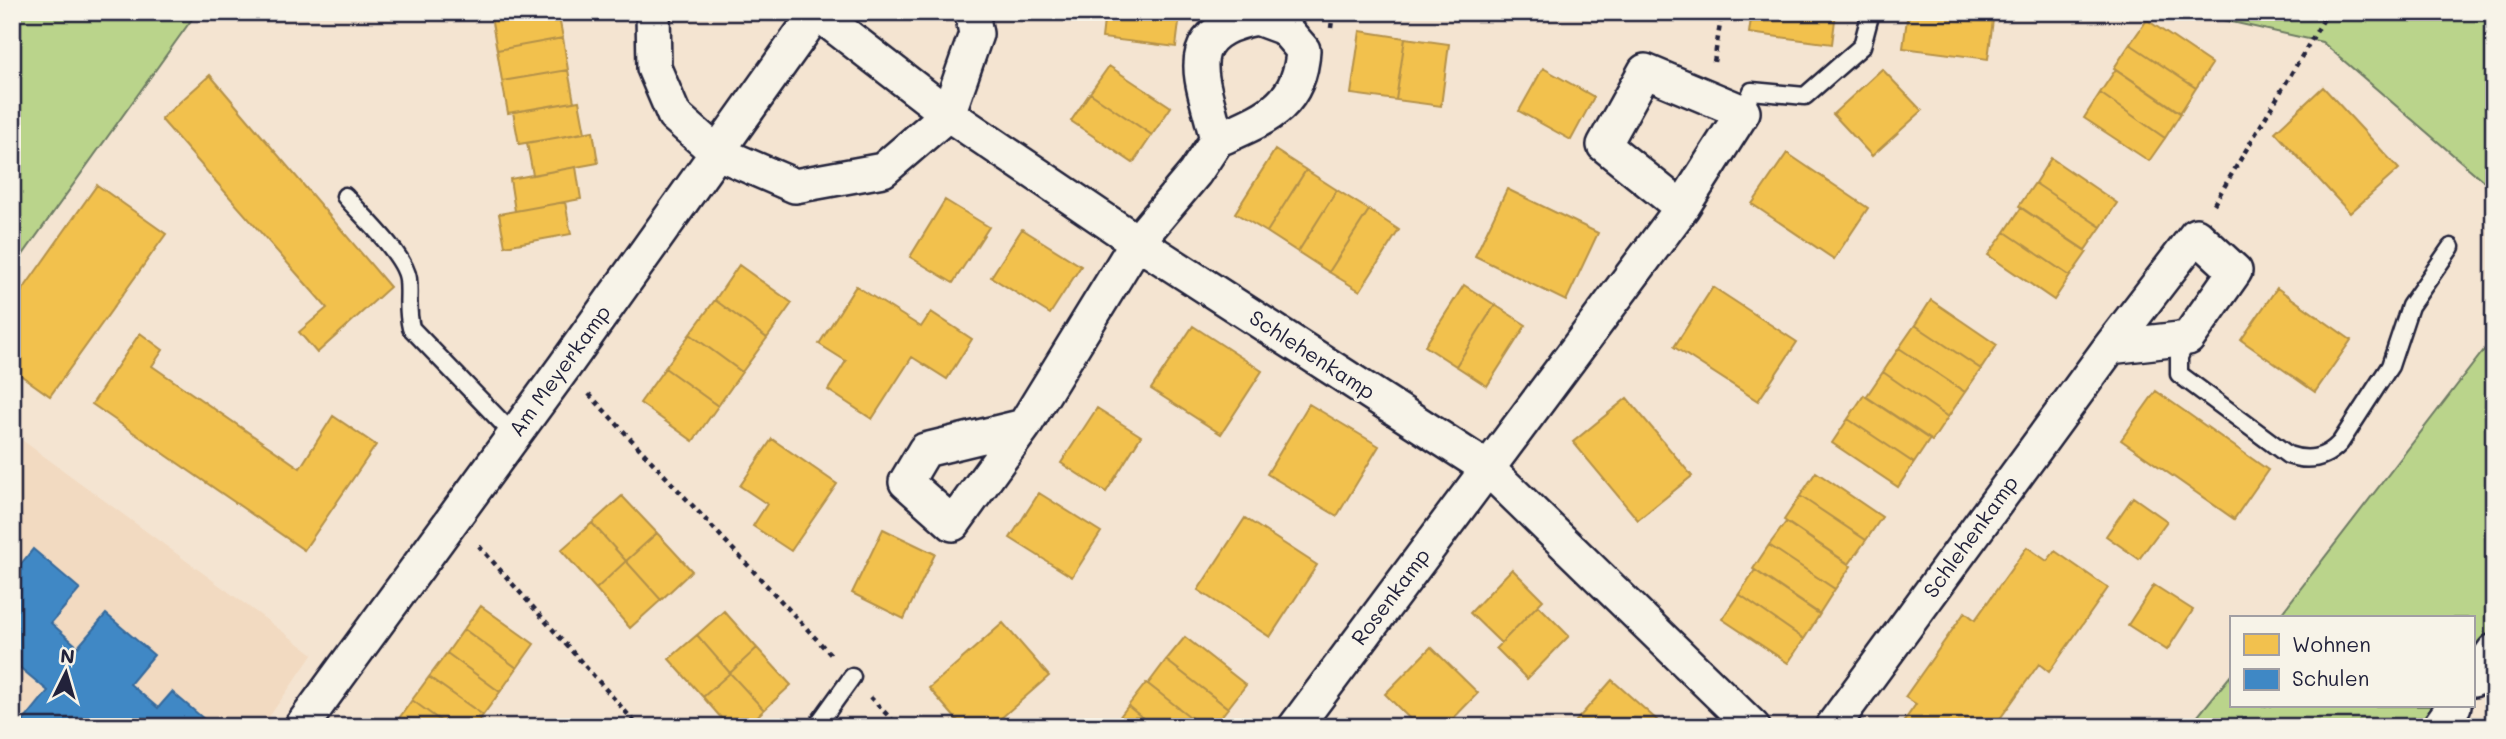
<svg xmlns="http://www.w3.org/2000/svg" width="2506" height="739" font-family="Mali,sans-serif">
  <rect width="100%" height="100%" fill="#f4e4d1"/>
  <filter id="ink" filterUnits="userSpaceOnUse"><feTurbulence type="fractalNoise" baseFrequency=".0143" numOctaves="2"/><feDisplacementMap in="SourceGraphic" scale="14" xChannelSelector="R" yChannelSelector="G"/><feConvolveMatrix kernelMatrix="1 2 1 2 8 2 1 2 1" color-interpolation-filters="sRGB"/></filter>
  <g filter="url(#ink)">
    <path fill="#f2dac1" d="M22 440 313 654 262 727H12V456Z"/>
    <path fill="#bad48b" stroke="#6e7b63" stroke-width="2" d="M12 12H197L12 270Z
      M2187 12H2494V190L2322 42Z
      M2494 337V628L2473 658V618H2278Z
      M2231 675V706H2440L2425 727H2189Z"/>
    <path fill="#f2c14e" stroke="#b49148" stroke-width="2" d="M495 12H522L496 17Z
      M522 12H558L563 38 497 50 491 17Z
      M1105 12 1180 14 1176 47 1102 38Z
      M1752 12H1836L1832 44 1749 33Z
      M1908 12H1994L1988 59 1903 48Z
      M2147 20 2212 64 2196 88 2130 44Z
      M1360 31 1405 38 1396 100 1351 94Z
      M563 38 568 70 502 81 497 50Z
      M1405 38 1449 44 1441 106 1396 100Z
      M2130 44 2196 88 2180 113 2114 68Z
      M1109 66 1171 107 1152 135 1090 93Z
      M1543 68 1594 97 1571 140 1519 111Z
      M1882 69 1922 111 1872 156 1833 114Z
      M2116 69 2181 113 2165 138 2100 93Z
      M568 70 574 102 508 113 502 81Z
      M210 75 390 287 317 353 299 332 327 308 161 119Z
      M2323 87 2399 169 2350 213 2275 132Z
      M1090 93 1152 135 1133 163 1071 121Z
      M2100 93 2165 138 2149 161 2084 118Z
      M579 101 585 133 519 144 513 112Z
      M593 131 598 163 533 175 527 143Z
      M1275 150 1306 170 1267 232 1235 213Z
      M1787 153 1868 208 1834 259 1752 204Z
      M2051 158 2117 203 2101 227 2035 183Z
      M576 167 581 199 515 211 510 179Z
      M1306 170 1337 190 1298 252 1267 232Z
      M2035 183 2101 227 2085 250 2019 206Z
      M97 185 166 234 50 396 12 369V305Z
      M1507 189 1598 233 1566 301 1475 256Z
      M1337 190 1369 210 1329 272 1298 252Z
      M945 200 989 227 953 283 910 257Z
      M565 202 571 234 505 246 499 214Z
      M2021 208 2087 252 2070 276 2005 232Z
      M1369 210 1399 230 1360 291 1329 272Z
      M1022 229 1081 266 1050 314 991 277Z
      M2005 232 2070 276 2054 300 1988 255Z
      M739 265 792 303 767 338 715 300Z
      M1464 285 1495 305 1456 366 1425 346Z
      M856 286 921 327 931 312 972 339 947 379 912 357 872 419 828 390 846 361 819 344Z
      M1713 287 1797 342 1758 401 1674 347Z
      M2277 288 2351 340 2315 392 2241 340Z
      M715 300 767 338 742 372 690 334Z
      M1931 300 1997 345 1981 369 1915 325Z
      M1495 305 1526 325 1487 386 1456 366Z
      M1915 325 1981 369 1965 392 1899 348Z
      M1193 326 1262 371 1221 434 1151 389Z
      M140 333 163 350 152 366 300 468 333 416 376 445 304 550 92 404Z
      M690 334 742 372 718 406 665 368Z
      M1899 348 1965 392 1948 417 1883 372Z
      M665 368 718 406 693 441 640 403Z
      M1883 372 1948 417 1932 441 1866 397Z
      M2156 391 2268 470 2234 519 2121 440Z
      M1864 395 1930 439 1914 463 1848 419Z
      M1627 398 1692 476 1638 520 1573 442Z
      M1309 404 1379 446 1337 516 1267 474Z
      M1097 408 1141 436 1106 492 1061 463Z
      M1848 419 1914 463 1898 487 1832 443Z
      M772 439 837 484 791 551 753 526 767 504 740 486Z
      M1816 472 1882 517 1866 540 1800 496Z
      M1039 493 1101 532 1072 577 1010 538Z
      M622 496 657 533 626 561 592 523Z
      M1800 496 1866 540 1849 564 1784 520Z
      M2133 497 2167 521 2139 559 2106 536Z
      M1245 518 1317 565 1270 637 1198 590Z
      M1786 522 1851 566 1835 589 1769 545Z
      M592 523 626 561 596 589 561 550Z
      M883 529 935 554 904 619 852 593Z
      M657 533 692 571 661 600 626 561Z
      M1769 545 1835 589 1819 614 1753 569Z
      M2027 547 2047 561 2055 551 2108 588 2049 672 2039 664 1994 727H1900L1916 704 1905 697 1965 612 1975 620Z
      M626 561 661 600 630 628 596 589Z
      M1512 569 1543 600 1501 643 1470 613Z
      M1755 570 1820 614 1804 639 1739 594Z
      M2154 585 2193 610 2167 650 2128 625Z
      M1739 594 1804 639 1788 663 1722 619Z
      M1538 605 1569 636 1527 679 1496 648Z
      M481 606 534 644 517 668 464 629Z
      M724 611 757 648 730 673 697 635Z
      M1003 623 1049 676 991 727H963L929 688Z
      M464 629 517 668 500 692 447 653Z
      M697 635 730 673 703 697 669 659Z
      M1185 637 1246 685 1228 708 1166 660Z
      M1431 647 1478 693 1445 727H1418L1385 694Z
      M757 648 791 685 764 710 730 673Z
      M447 653 500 692 483 715 429 677Z
      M1166 660 1228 708 1213 727H1203L1148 684Z
      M730 673 764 710 746 727H729L703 697Z
      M429 677 483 715 475 727H449L412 700Z
      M1612 680 1657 720 1651 727H1583L1576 721Z
      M1146 683 1148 684 1203 727H1154L1128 706Z
      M412 700 449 727 395 724Z
      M1128 706 1154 727H1112Z"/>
    <path fill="#3f88c5" stroke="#36699c" stroke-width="2" d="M33 549 80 589 51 623 78 647 106 614 154 655 130 684 158 708 172 692 204 719 197 727 21 724 48 691 18 666 12 673V575Z"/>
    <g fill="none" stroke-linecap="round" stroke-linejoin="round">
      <defs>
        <path id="service" d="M1743 112 1752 91 1805 96 1862 46 1871 12
          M345 196C361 215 405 255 408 279 410 298 406 306 411 328L514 435
          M2188 338 2179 357V374L2288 455C2308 462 2325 459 2340 443L2390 366 2410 306 2451 247
          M816 727 852 677"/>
        <path id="minor" d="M653 12 654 68 674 115 716 152 795 186 883 170 948 114 976 34 972 12
          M816 12 948 114 1137 242 1487 468 1753 727
          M1257 18 1284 28 1303 50C1300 108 1263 119 1217 140 1204 80 1174 33 1257 18Z
          M1024 426 925 450 906 482 953 524 1024 426 1137 242 1195 173 1217 140
          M2473 680 2494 651
          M301 727 564 367 817 12
          M1295 727 1682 208 1743 112 1645 71 1604 145 1682 208
          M1832 727 2110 347 2196 235 2235 271 2188 338 2110 347
          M2439 727 2454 706"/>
      </defs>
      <use href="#service" stroke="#22223b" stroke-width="21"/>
      <use href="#minor" stroke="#22223b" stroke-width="38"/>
      <path stroke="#22223b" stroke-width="4.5" stroke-dasharray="5 5" stroke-linecap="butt" d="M1331 28 1333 12
        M1714 62 1722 12
        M2214 204 2328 12
        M589 394 833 657
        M479 546 639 727
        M870 697 899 727"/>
      <use href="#service" stroke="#f7f3e8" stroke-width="16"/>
      <use href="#minor" stroke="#f7f3e8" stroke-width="33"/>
    </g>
  </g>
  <g text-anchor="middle" stroke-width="7" stroke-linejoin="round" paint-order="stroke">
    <g font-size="21" fill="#22223b" stroke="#f7f3e8">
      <text transform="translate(1312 355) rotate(33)" y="7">Schlehenkamp</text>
      <text transform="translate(560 371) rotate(-54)" y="7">Am Meyerkamp</text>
      <text transform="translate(1971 537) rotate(-54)" y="7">Schlehenkamp</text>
      <text transform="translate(1391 597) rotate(-53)" y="7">Rosenkamp</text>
    </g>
  </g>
  <rect width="2506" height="739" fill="none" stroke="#f7f3e8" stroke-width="42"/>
  <rect x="21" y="21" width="2464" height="697" fill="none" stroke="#22223b" stroke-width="2.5" filter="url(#ink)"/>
  <rect x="2230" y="616" width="245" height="91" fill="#f7f3e8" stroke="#a29fa3" stroke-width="2"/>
  <rect x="2244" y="634" width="35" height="21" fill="#f2c14e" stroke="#a29fa3" stroke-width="2"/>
  <text x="2292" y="652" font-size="21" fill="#22223b">Wohnen</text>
  <rect x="2244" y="669" width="35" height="21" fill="#3f88c5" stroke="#a29fa3" stroke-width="2"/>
  <text x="2292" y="686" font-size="21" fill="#22223b">Schulen</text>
  <g transform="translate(66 673) rotate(5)" stroke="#f7f3e8" stroke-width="5" paint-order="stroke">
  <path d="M0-5L12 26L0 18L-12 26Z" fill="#22223b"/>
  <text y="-10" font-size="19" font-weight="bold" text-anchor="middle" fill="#22223b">N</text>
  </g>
</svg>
